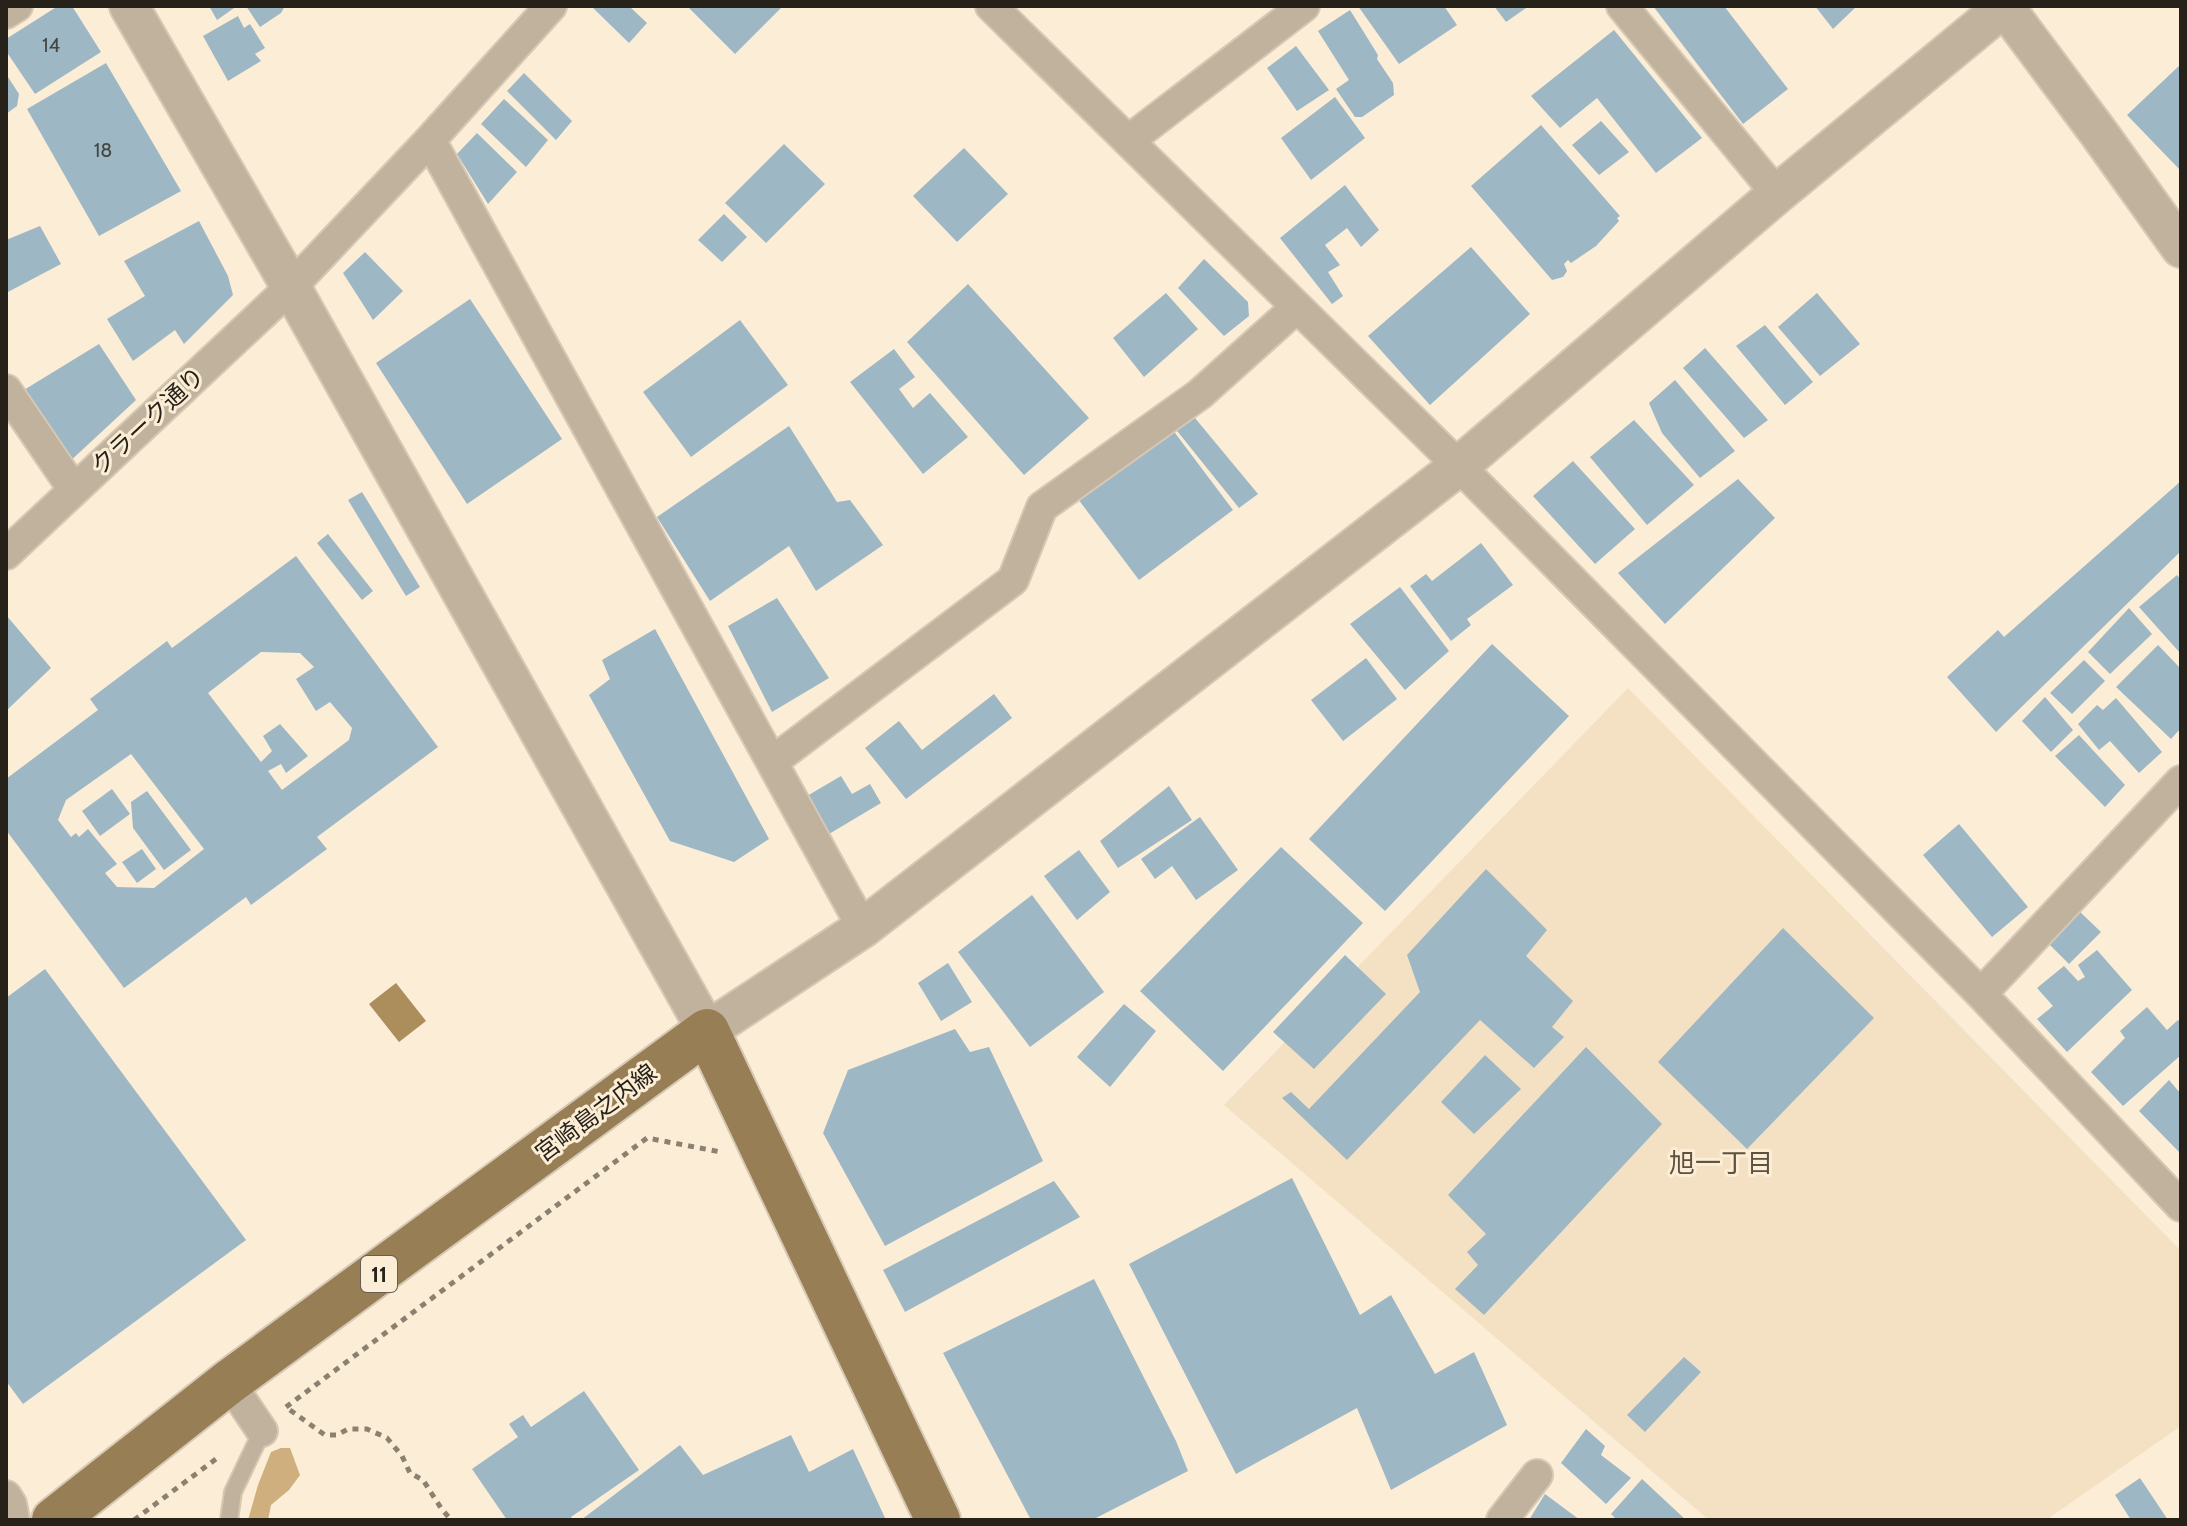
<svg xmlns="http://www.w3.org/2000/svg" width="2187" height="1526" font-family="Cabin,'Noto Sans JP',sans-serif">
  <rect width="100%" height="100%" fill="#fcedd6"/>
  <path fill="#f4e1c3" d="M1628 688 2181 1251V1426L2046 1520H1709L1224 1105Z"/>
  <path fill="#cfaf7d" d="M281 1448H290L300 1475 289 1490 271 1505 268 1520H248L258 1485 271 1452Z"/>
  <path fill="#ac8d5c" d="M396 983 426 1021 399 1042 369 1004Z"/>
  <path fill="#9eb7c5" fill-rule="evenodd" d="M58 6H72L101 52 35 94 6 51V39Z
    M209 6H237L217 20Z
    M246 6H285L281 13 260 27Z
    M591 6H629L647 23 629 43Z
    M687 6H783L735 54Z
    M1358 6H1444L1457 25 1399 64Z
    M1494 6H1529L1506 22Z
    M1653 6H1724L1788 89 1743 124Z
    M1815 6H1857L1833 29Z
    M1350 10 1378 55 1377 59 1393 83 1394 95 1362 117H1355L1336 89 1349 80 1318 31Z
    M238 16 244 28 250 24 265 48 255 54 261 61 228 81 203 36Z
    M1614 30 1702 138 1656 173 1597 98 1560 128 1531 96Z
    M1296 46 1329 90 1297 111 1267 68Z
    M106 63 181 191 99 236 27 109Z
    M2181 64V171L2127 115Z
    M524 73 572 121 556 140 507 91Z
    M6 74 19 94 17 106 6 114Z
    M1335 97 1365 138 1311 180 1281 138Z
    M504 99 548 140 526 167 481 124Z
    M1601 121 1629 152 1599 175 1572 145Z
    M1541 125 1620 216 1617 218 1619 221 1596 246 1571 263 1568 260 1564 264 1567 271 1563 277 1552 280 1471 186Z
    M477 133 517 172 488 204 457 154Z
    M784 144 825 184 766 243 725 203Z
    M964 148 1008 194 957 242 913 196Z
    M1345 185 1379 230 1361 247 1347 228 1325 245 1340 265 1328 272 1343 296 1332 304 1280 238Z
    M724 214 747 237 722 262 698 240Z
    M199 221 228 276 233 295 184 344 175 330 133 361 107 319 145 296 124 261Z
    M40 226 61 264 6 293V240Z
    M1471 247 1530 314 1430 405 1368 336Z
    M365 252 403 291 373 320 343 273Z
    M1204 259 1248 302 1249 316 1224 336 1178 288Z
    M968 284 1089 418 1024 475 907 342Z
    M1166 293 1198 329 1144 377 1113 338Z
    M1817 293 1860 344 1820 376 1778 327Z
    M470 299 562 439 467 504 376 363Z
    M740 320 788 385 691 457 643 392Z
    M1765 325 1813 382 1785 405 1736 346Z
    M99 344 136 400 67 464 19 393Z
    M1705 348 1768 420 1744 438 1683 368Z
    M894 349 915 377 899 389 913 408 930 393 968 437 923 474 850 382Z
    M1675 380 1735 451 1700 478 1662 433 1649 403Z
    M1190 412 1258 494 1239 508 1174 427Z
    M1634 420 1694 485 1647 525 1590 457Z
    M1169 425 1233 510 1139 580 1075 495Z
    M789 426 837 502 850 500 883 545 816 591 789 546 710 601 657 517Z
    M1573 461 1635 529 1595 564 1533 496Z
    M1738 479 1775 518 1665 624 1618 573Z
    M2181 481V551L1996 732 1947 677 1998 630 2004 637Z
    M362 492 420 587 406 596 348 500Z
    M328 534 373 591 362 600 317 543Z
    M1481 543 1513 585 1467 619 1471 625 1451 641 1410 586 1426 574 1432 581Z
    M296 556 438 747 317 837 327 849 251 905 246 897 124 988 6 830V779L98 710 90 699 167 641 172 648ZM261 652 300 653 314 667 296 679 316 711 330 702 352 728 349 740 282 790 268 771 281 764 286 773 308 756 280 724 263 736 272 751 261 762 208 693ZM131 754 204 849 154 888 117 887 105 873 117 864 88 829 79 837 76 833 71 837 58 820 66 800Z
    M2177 575 2181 580V654L2139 607Z
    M1400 587 1449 651 1405 690 1350 624Z
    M777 598 829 678 772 712 728 626Z
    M2129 608 2152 634 2110 674 2088 652Z
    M6 615 51 668 6 711Z
    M655 629 769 839 734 862 670 841 589 695 610 679 602 660Z
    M1492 644 1569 716 1385 911 1309 839Z
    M2158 645 2181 669V728L2171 739 2116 687Z
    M1366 658 1397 699 1343 741 1311 700Z
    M2084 660 2105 681 2072 714 2050 693Z
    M994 694 1012 718 906 799 865 748 899 721 922 750Z
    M2045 697 2073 730 2051 752 2022 721Z
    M2116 698 2162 752 2139 773 2110 741 2099 750 2078 724 2097 705 2103 710Z
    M2079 735 2125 785 2105 807 2055 756Z
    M841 776 852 794 870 784 881 803 829 834 807 796Z
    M1169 786 1192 820 1118 868 1100 841Z
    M112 789 130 814 100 836 82 811Z
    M147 791 191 850 164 870 133 828 131 802Z
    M1200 817 1238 870 1196 900 1172 866 1155 879 1141 859Z
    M1959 824 2028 907 1992 937 1923 855Z
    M1281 847 1363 923 1223 1071 1140 991Z
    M142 849 156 869 137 883 122 862Z
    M1079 850 1110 892 1077 920 1044 876Z
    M1486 869 1547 930 1526 956 1573 1001 1552 1027 1564 1037 1534 1068 1480 1020 1347 1160 1282 1098 1291 1092 1309 1109 1420 992 1407 955Z
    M1032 895 1104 992 1030 1047 958 952Z
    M2079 911 2101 932 2069 964 2049 944Z
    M1783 928 1874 1018 1747 1149 1658 1062Z
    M2097 950 2132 990 2067 1052 2037 1019 2053 1006 2037 988 2064 966 2078 981 2085 977 2078 965Z
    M1345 955 1386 994 1314 1069 1273 1032Z
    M948 963 972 1002 941 1021 918 983Z
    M45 969 246 1240 23 1404 6 1381V998Z
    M1124 1004 1156 1031 1110 1087 1077 1057Z
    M2147 1007 2167 1030 2178 1020 2181 1023V1055L2123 1106 2091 1072 2125 1038 2120 1031Z
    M955 1029 970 1052 989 1047 1043 1161 885 1246 823 1133 848 1070Z
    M1586 1047 1662 1124 1484 1315 1455 1289 1478 1265 1467 1252 1486 1234 1448 1195Z
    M1485 1055 1521 1089 1474 1134 1441 1102Z
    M2169 1080 2181 1094V1154L2139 1111Z
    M1292 1178 1360 1315 1391 1295 1435 1374 1474 1352 1507 1425 1391 1490 1357 1408 1236 1474 1129 1264Z
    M1054 1181 1080 1217 905 1312 883 1270Z
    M1094 1279 1176 1441 1188 1471 1092 1520H1031L943 1353Z
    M1684 1357 1701 1372 1645 1432 1627 1415Z
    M584 1391 639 1470 571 1517 573 1520H507L472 1469 518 1437 509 1424 523 1415 531 1427Z
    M1586 1429 1605 1446 1601 1455 1631 1478 1606 1504 1561 1463Z
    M791 1435 809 1472 853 1449 886 1520H581L680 1445 703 1475Z
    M2140 1478 2168 1520H2131L2115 1495Z
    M1642 1479 1686 1520H1617L1611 1514Z
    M1545 1494 1580 1520H1529Z"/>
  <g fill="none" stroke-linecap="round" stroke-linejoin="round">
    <defs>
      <path id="service" d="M229 1520 233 1492 262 1431"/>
      <path id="minor" d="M991 6 1459 466 1981 994 2181 1206
        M1622 6 1777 194
        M6 13 17 6
        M430 140 863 928
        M1128 141 1304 6
        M6 390 74 490
        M6 554 291 287 430 140 551 6
        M772 762 1013 580 1042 507 1200 394 1297 307
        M1981 994 2181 781
        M229 1382 262 1431
        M6 1496 11 1504 14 1520
        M1502 1520 1537 1475"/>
      <path id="tertiary" d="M129 6 291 287 707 1031 863 928 1459 466 1777 194 2005 6
        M2004 6 2098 132 2181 248"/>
      <path id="primary" d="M54 1520 229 1382 707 1031 938 1520"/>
    </defs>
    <use href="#service" stroke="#d6c8b4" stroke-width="20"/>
    <use href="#minor" stroke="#d6c8b4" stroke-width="34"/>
    <use href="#tertiary" stroke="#d6c8b4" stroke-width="42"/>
    <use href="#primary" stroke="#d6c8b4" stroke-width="48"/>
    <path stroke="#8b8171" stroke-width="5" stroke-dasharray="6 6" stroke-linecap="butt" d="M286 1407 647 1138 721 1152
      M290 1410 325 1435H337L348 1429H367L387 1438 402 1456 410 1473 423 1480 441 1508 451 1520
      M134 1520 220 1456"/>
    <use href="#service" stroke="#c0b29c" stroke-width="16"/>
    <use href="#minor" stroke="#c0b29c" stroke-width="30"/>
    <use href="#tertiary" stroke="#c0b29c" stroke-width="38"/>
    <use href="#primary" stroke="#977e55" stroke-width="44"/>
  </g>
  <g text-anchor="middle" stroke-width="6" stroke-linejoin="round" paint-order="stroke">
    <g font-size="20" fill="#454744">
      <text x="51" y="52">14</text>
      <text x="103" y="157">18</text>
    </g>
    <rect fill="#fcedd6" stroke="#675f52" stroke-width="2" x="361" y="1256" width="36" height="36" rx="6"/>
    <g font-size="22" font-weight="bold" fill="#272219">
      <text x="379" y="1282">11</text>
    </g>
    <g font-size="24" fill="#272219" stroke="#fcedd6">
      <text transform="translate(148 421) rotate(-43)" y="8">クラーク通り</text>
      <text transform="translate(596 1113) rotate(-37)" y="8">宮崎島之内線</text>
    </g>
    <g font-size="26" fill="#5e523f" stroke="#fcedd6">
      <text x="1721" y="1172">旭一丁目</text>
    </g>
  </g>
  <rect width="2187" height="1526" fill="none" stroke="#272219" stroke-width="16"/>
</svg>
